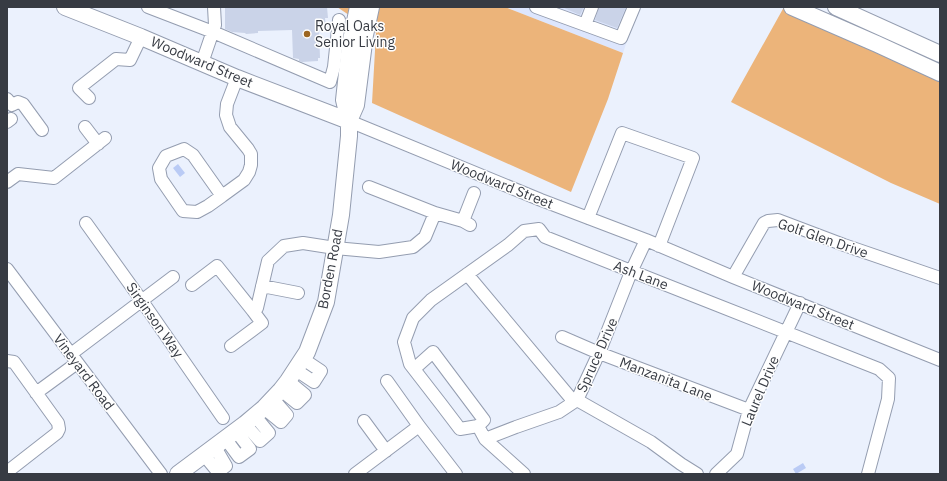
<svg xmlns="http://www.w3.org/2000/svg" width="947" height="481" font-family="'IBM Plex Sans',sans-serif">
  <rect width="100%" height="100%" fill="#ebf1fd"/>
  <path fill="#dde6fd" d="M505 7H638L623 53Z"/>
  <path fill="#ecb47a" d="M337 7H505L623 53 608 99 571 192 372 103 376 33Z
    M784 7H804L940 63V204L891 183 731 102Z"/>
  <path fill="#bacbf5" d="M178 164 185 173 180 177 173 168Z
    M803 463 806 468 796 474 793 469Z"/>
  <path fill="#cad3e8" d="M225 7H327L328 18H325L326 27 319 28 320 58H318V61L302 62 299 61V59L293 58 292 30 258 31V33L246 34 245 33 232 32 225 29Z
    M562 7H584L580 15Z
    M599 7H626L617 28 595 20Z"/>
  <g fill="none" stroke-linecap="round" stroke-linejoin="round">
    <defs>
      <path id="minor" d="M148 7 213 32 330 82 334 67 339 20
        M536 7 621 38 634 7
        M585 25 592 7
        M202 63 215 25 214 7
        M89 98 79 88 116 59 130 60 141 37
        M7 99 12 105 18 102 23 104 42 130
        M349 121 541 200 646 240 733 277 940 360
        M7 122 11 119
        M85 127 98 144
        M184 149 193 155 222 196 208 206 197 212 183 211 161 179 159 168 166 156Z
        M7 182 18 174 54 178 105 138
        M369 187 435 213
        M222 196 244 180 249 172 251 165V154L248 149 230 127 226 115 227 104 237 78
        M588 218 622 133 693 158 659 246
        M463 221 474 193
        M86 223 142 301 223 418
        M7 269 161 474
        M467 274 574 402
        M733 277 764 223 768 221 778 220 844 245 940 278
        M192 285 217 266 253 311
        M262 286 298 293
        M562 337 599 353 749 410
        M231 346 262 323 253 311 257 308 268 261 284 246 303 243 335 248 379 252 413 247 425 237 435 213 463 221 470 225
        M71 354 173 277
        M7 361 14 362 58 423 59 429 57 433 7 472
        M414 369 433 352 484 420 478 426
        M296 370 314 382 321 371 303 359
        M387 381 419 426 456 474
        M281 390 297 403 305 395 288 381
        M36 393 77 363
        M577 400 651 442 681 464 697 474
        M264 408 281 422 287 415 273 399
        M364 421 386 451
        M245 424 260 441 269 433 255 416
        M225 438 239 457 250 449 236 431
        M485 439 516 427 559 412 577 400 599 353 631 272 646 240
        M204 455 218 472 226 466 215 447
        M355 474 419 426
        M524 474 485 439 478 426 460 429 441 404 410 364 404 342 413 318 431 300 508 245 524 231 539 229 545 237C656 282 768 324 879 369L889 378 888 399 868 474
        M716 474 737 454 749 410 800 303"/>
      <path id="major" d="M65 7 141 37 237 78 349 121
        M792 7 877 44 940 73
        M836 7 940 54
        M349 121 344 100 350 45 358 7
        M178 474 245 424 264 408 281 390 288 381 307 352 326 302 341 215 349 136V121L356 105 365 35 371 7"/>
    </defs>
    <use href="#minor" stroke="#949db0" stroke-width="14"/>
    <use href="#major" stroke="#949db0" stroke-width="18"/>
    <use href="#minor" stroke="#fff" stroke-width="12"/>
    <use href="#major" stroke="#fff" stroke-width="16"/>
  </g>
  <circle fill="#9c6520" stroke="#fefefe" stroke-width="1.5" cx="307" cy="34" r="4"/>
  <g text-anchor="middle" stroke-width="3" stroke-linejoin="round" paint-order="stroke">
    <g font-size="14" fill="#373b43" stroke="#fefefe" text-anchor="start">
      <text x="315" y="31">Royal Oaks<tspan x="315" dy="16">Senior Living</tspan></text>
    </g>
    <g font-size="14" fill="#373b43" stroke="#fefefe">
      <text transform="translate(202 62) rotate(23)" y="5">Woodward Street</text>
      <text transform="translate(502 184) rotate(22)" y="5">Woodward Street</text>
      <text transform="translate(823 238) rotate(19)" y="5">Golf Glen Drive</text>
      <text transform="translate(330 269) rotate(-79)" y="5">Borden Road</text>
      <text transform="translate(641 275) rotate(21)" y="5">Ash Lane</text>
      <text transform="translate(803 305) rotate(22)" y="5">Woodward Street</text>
      <text transform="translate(155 320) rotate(55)" y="5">Sirginson Way</text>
      <text transform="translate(597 355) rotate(-66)" y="5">Spruce Drive</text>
      <text transform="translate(84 372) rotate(53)" y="5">Vineyard Road</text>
      <text transform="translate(666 379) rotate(21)" y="5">Manzanita Lane</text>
      <text transform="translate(760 391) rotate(-67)" y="5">Laurel Drive</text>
    </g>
  </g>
  <rect width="947" height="481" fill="none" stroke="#373b43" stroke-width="16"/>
</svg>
